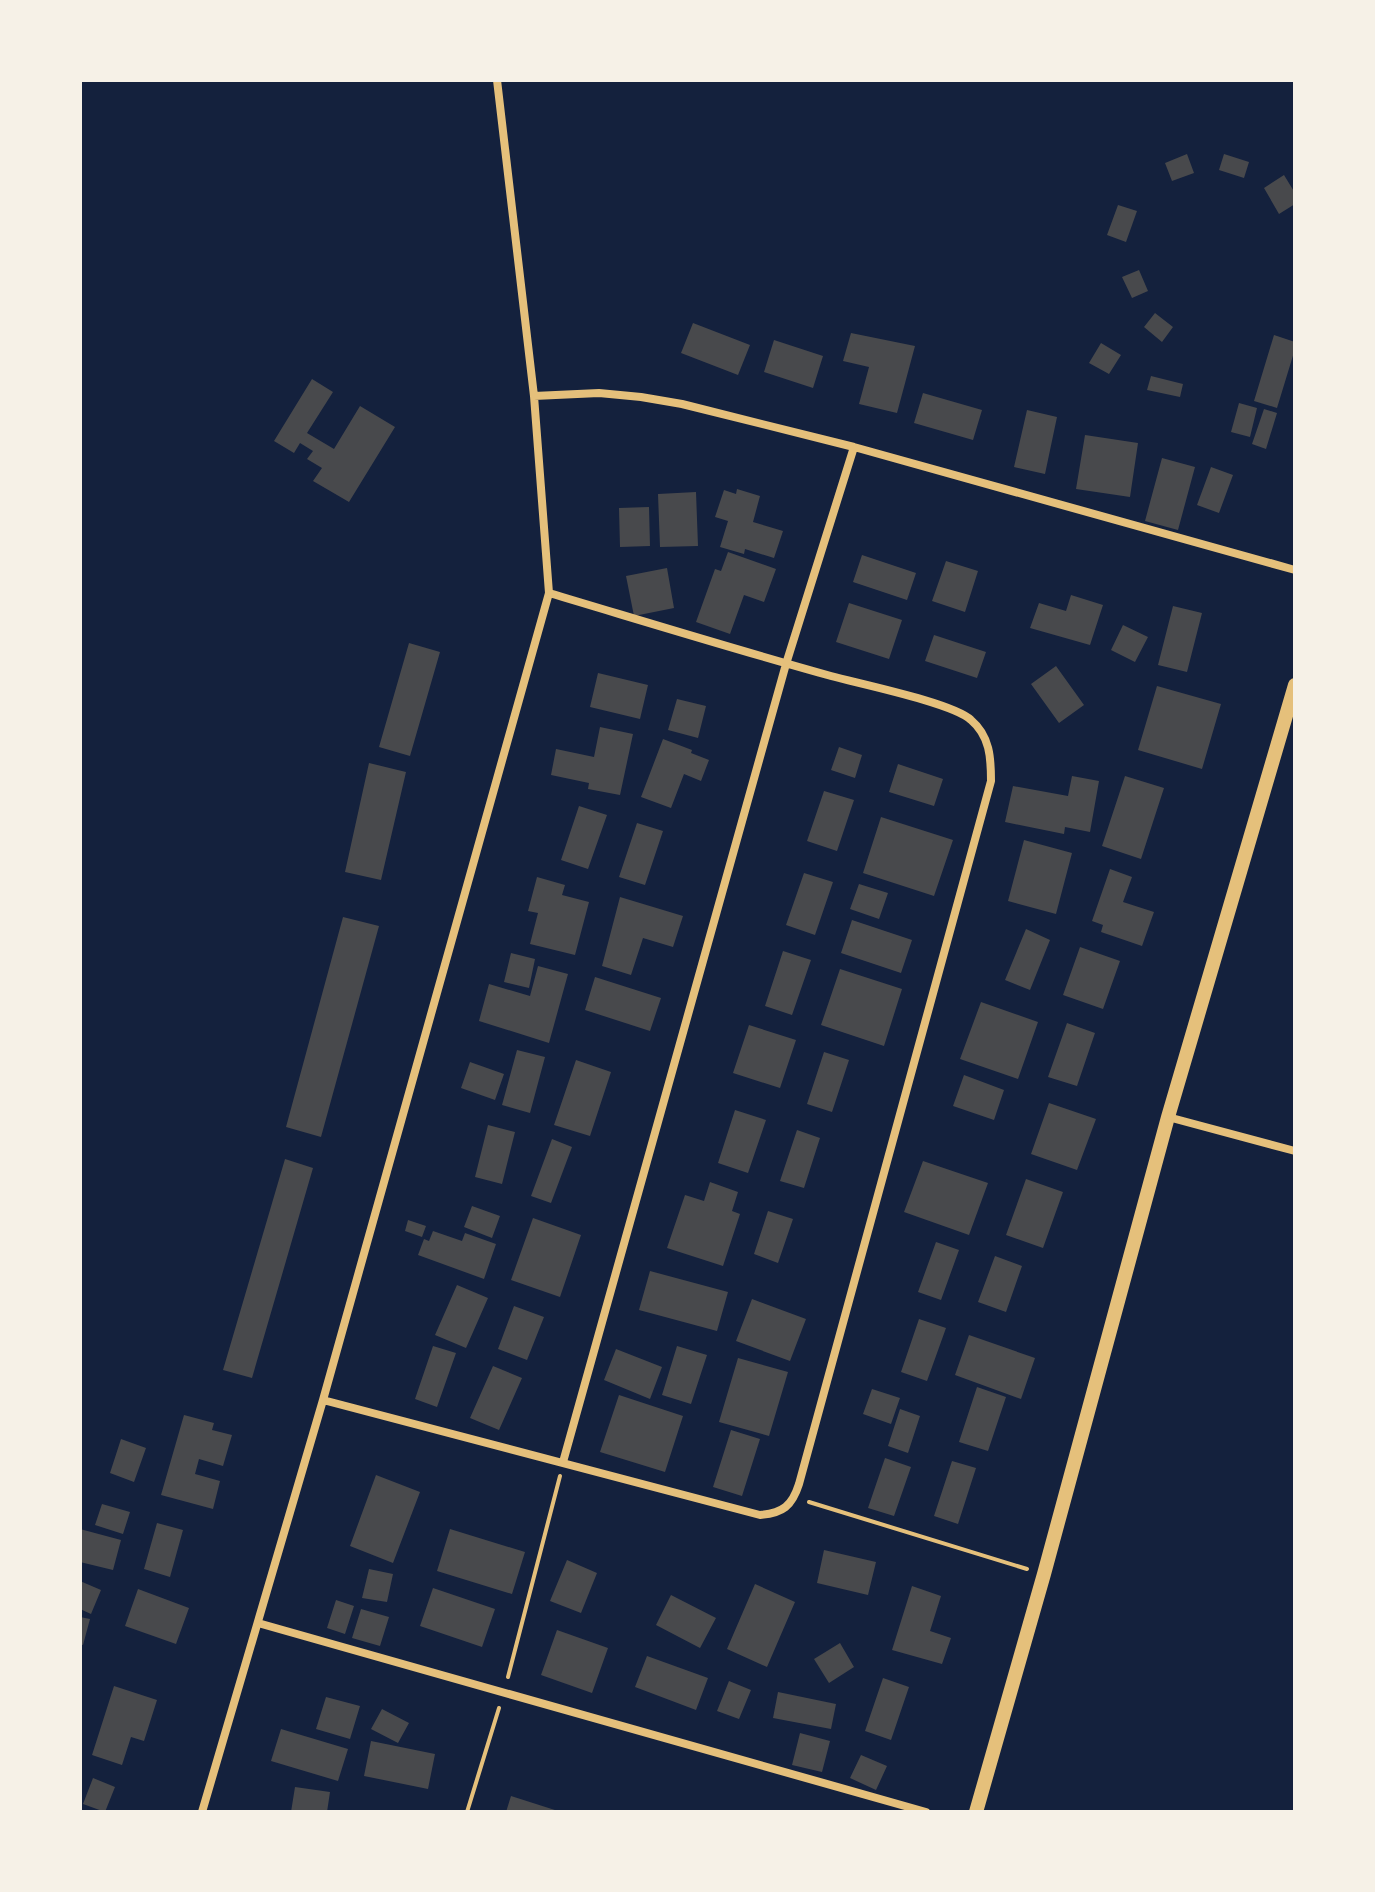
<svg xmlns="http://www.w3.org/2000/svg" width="1375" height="1892" font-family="'Fira Sans Condensed',sans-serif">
  <rect width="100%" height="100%" fill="#14213d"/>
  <path fill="#48494c" d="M1187 154 1194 173 1172 181 1165 163Z
    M1224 154 1249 162 1244 178 1219 170Z
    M1284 175 1295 193V204L1279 214 1264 188Z
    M1118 205 1137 211 1126 242 1107 235Z
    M1139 270 1148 291 1132 298 1122 277Z
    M1155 313 1173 327 1162 342 1144 327Z
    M693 323 750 345 738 375 681 353Z
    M851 333 915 346 897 413 859 404 869 367 843 361Z
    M1274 335 1295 342V349L1277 408 1254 401Z
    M774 340 823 356 813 388 764 372Z
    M1101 343 1121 355 1109 374 1089 363Z
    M1151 376 1183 384 1180 397 1147 390Z
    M312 379 333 392 307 433 334 449 360 406 395 427 349 502 313 481 322 468 307 459 313 451 300 443 294 453 274 441Z
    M923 393 982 410 973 440 914 423Z
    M1239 403 1257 408 1250 437 1231 432Z
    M1264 409 1277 413 1266 449 1252 444Z
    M1027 410 1057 417 1045 474 1014 467Z
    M1085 435 1138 443 1130 497 1076 489Z
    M1162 458 1195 467 1178 530 1145 521Z
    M1211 467 1233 475 1219 513 1197 505Z
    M737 489 760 496 753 522 783 531 774 558 745 549 744 554 720 547 728 521 715 517 724 490 736 494Z
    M696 492 698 546 660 547 658 494Z
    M649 507 650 546 620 547 619 508Z
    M728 552 776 569 764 602 744 595 730 634 696 622 715 569 721 571Z
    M862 555 916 573 907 600 853 582Z
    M946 561 978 571 965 612 932 601Z
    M667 568 674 608 634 616 626 576Z
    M1071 595 1103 605 1090 645 1030 628 1039 603 1066 611Z
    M849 603 902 620 889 659 836 642Z
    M1173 606 1202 613 1187 672 1158 665Z
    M1123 625 1148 637 1135 662 1111 650Z
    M934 635 986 652 977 678 925 661Z
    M409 643 440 652 410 756 379 747Z
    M1056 666 1084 705 1059 723 1031 684Z
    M598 673 648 685 640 719 590 707Z
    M1157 686 1221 704 1202 769 1138 750Z
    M677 699 706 706 698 738 668 730Z
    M600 727 633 734 620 795 588 789 589 783 551 775 556 749 594 757Z
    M663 739 692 750 691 753 709 760 701 781 684 774 671 808 641 797Z
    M839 747 862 755 855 778 831 770Z
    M369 763 406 772 381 880 345 872Z
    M898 764 943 779 934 806 889 792Z
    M1072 776 1099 781 1090 832 1065 827 1064 834 1005 822 1013 786 1068 796Z
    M1125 776 1164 788 1141 859 1102 846Z
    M824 791 854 800 837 851 807 841Z
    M579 806 607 815 588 869 561 860Z
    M881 817 953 840 934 896 863 873Z
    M637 823 663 831 645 885 619 877Z
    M1024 840 1072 853 1056 914 1008 901Z
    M1110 869 1132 877 1123 902 1154 912 1142 946 1101 932 1103 925 1092 921Z
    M804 873 833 882 815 935 786 925Z
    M537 877 565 885 562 895 589 902 575 955 530 944 538 913 528 911Z
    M859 884 888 893 879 919 850 909Z
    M620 897 683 916 673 947 643 938 631 975 602 966Z
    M343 917 379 926 321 1137 286 1127Z
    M852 920 912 940 901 973 841 953Z
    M1026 929 1050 940 1030 990 1005 980Z
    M1080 947 1120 961 1103 1009 1063 995Z
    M783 951 811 960 792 1015 765 1006Z
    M511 953 535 959 529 988 504 982Z
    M538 966 568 974 549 1043 479 1021 489 984 530 996Z
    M840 969 902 989 884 1046 821 1025Z
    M595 977 661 998 650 1031 585 1010Z
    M981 1002 1038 1022 1018 1079 960 1059Z
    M1067 1023 1095 1033 1077 1086 1048 1077Z
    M749 1025 796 1040 780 1088 733 1073Z
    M517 1050 545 1057 530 1113 502 1105Z
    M824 1052 849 1060 832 1112 807 1104Z
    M576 1060 611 1072 590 1136 554 1125Z
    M470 1062 504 1074 495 1100 461 1088Z
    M964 1075 1004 1090 994 1120 953 1106Z
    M1049 1103 1096 1119 1077 1170 1031 1154Z
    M735 1110 766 1120 748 1173 718 1163Z
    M488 1125 515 1132 502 1184 475 1177Z
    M797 1130 820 1138 804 1188 780 1181Z
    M552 1139 572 1147 551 1203 531 1196Z
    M285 1159 313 1168 252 1378 223 1370Z
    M923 1161 988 1183 969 1235 904 1212Z
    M1026 1179 1063 1192 1043 1248 1006 1235Z
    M710 1182 738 1192 732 1211 740 1214 723 1266 667 1248 685 1195 704 1201Z
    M472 1206 500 1216 492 1238 464 1227Z
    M768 1211 793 1219 778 1263 754 1254Z
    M533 1218 581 1235 560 1297 511 1280Z
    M408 1220 426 1226 422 1237 405 1231Z
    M433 1231 462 1241 465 1233 496 1244 484 1279 418 1255 424 1239 429 1241Z
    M936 1242 959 1250 941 1300 918 1292Z
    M995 1256 1022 1266 1006 1312 978 1302Z
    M650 1271 728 1292 717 1331 639 1310Z
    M457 1285 488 1298 466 1348 435 1335Z
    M752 1299 806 1319 790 1361 736 1341Z
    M514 1306 544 1317 527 1360 498 1349Z
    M919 1319 946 1328 927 1381 901 1372Z
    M969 1335 1035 1358 1021 1399 955 1375Z
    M433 1346 456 1353 437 1407 415 1399Z
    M677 1346 707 1355 691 1404 662 1395Z
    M616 1349 662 1367 650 1399 604 1380Z
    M738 1358 788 1372 769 1436 719 1422Z
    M493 1366 522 1378 499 1430 470 1418Z
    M977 1387 1006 1397 988 1451 959 1442Z
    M872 1389 900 1398 891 1424 863 1414Z
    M619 1395 683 1416 665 1472 600 1452Z
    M900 1409 920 1416 908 1453 888 1446Z
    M184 1415 214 1423 212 1430 232 1435 223 1466 199 1459 195 1474 220 1481 213 1509 161 1495Z
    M731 1430 760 1439 742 1496 713 1487Z
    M121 1439 146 1448 134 1482 110 1473Z
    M885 1458 911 1467 894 1516 868 1508Z
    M952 1461 976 1468 958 1524 934 1516Z
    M376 1475 420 1492 393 1563 350 1546Z
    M102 1504 130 1512 123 1534 95 1525Z
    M157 1523 183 1530 170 1577 144 1569Z
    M80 1529 121 1540 113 1570 80 1562Z
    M450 1529 525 1552 512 1594 437 1571Z
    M824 1550 876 1562 868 1595 817 1583Z
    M567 1560 597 1573 581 1613 550 1601Z
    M369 1569 393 1574 387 1602 362 1598Z
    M80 1581 101 1590 91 1614 80 1609Z
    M755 1584 795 1602 767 1667 727 1649Z
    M912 1586 941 1596 930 1631 951 1638 942 1664 892 1650Z
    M433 1588 495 1609 482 1647 420 1626Z
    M138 1589 189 1608 176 1644 125 1626Z
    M671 1595 716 1618 700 1648 656 1625Z
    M336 1600 354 1606 345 1634 327 1628Z
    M361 1609 389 1617 380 1646 352 1638Z
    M80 1617 90 1619 83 1645 80 1644Z
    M557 1630 608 1648 592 1693 541 1675Z
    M840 1643 854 1667 829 1683 814 1659Z
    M647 1656 708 1678 696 1710 635 1687Z
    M883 1678 909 1687 891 1740 865 1731Z
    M729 1681 751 1690 739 1719 717 1711Z
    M114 1686 157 1700 144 1741 131 1737 122 1765 92 1755Z
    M778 1692 836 1704 831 1729 773 1718Z
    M326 1697 360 1706 350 1739 316 1729Z
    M382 1709 409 1723 398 1743 371 1729Z
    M281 1729 348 1749 338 1781 271 1761Z
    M800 1733 830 1741 822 1772 792 1765Z
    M371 1741 435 1754 428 1789 364 1776Z
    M861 1755 887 1766 876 1790 850 1778Z
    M93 1778 115 1787 105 1812 83 1804Z
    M295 1787 330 1792 327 1812H291Z
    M511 1796 558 1811V1812H506Z"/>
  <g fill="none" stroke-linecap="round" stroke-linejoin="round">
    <path stroke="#e5c07b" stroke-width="4" d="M809 1502 1027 1569
      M508 1677 560 1476
      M467 1812 499 1708"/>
    <path stroke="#e5c07b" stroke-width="8" d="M534 396 599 393 641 397 682 404 854 447 1295 570
      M1168 1117 1295 1151
      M323 1400 760 1515C783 1513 792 1506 799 1484L991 781C991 758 990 736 971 720 953 703 860 684 831 676 737 650 643 621 549 593
      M563 1462 786 664 854 447
      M258 1623 926 1812
      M202 1812 323 1400 549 593 534 396 497 80"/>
    <path stroke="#e5c07b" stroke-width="14" d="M976 1812 1044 1574 1168 1117 1295 685"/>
  </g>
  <rect width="1375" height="1892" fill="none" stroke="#f6f1e7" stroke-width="164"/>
</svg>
